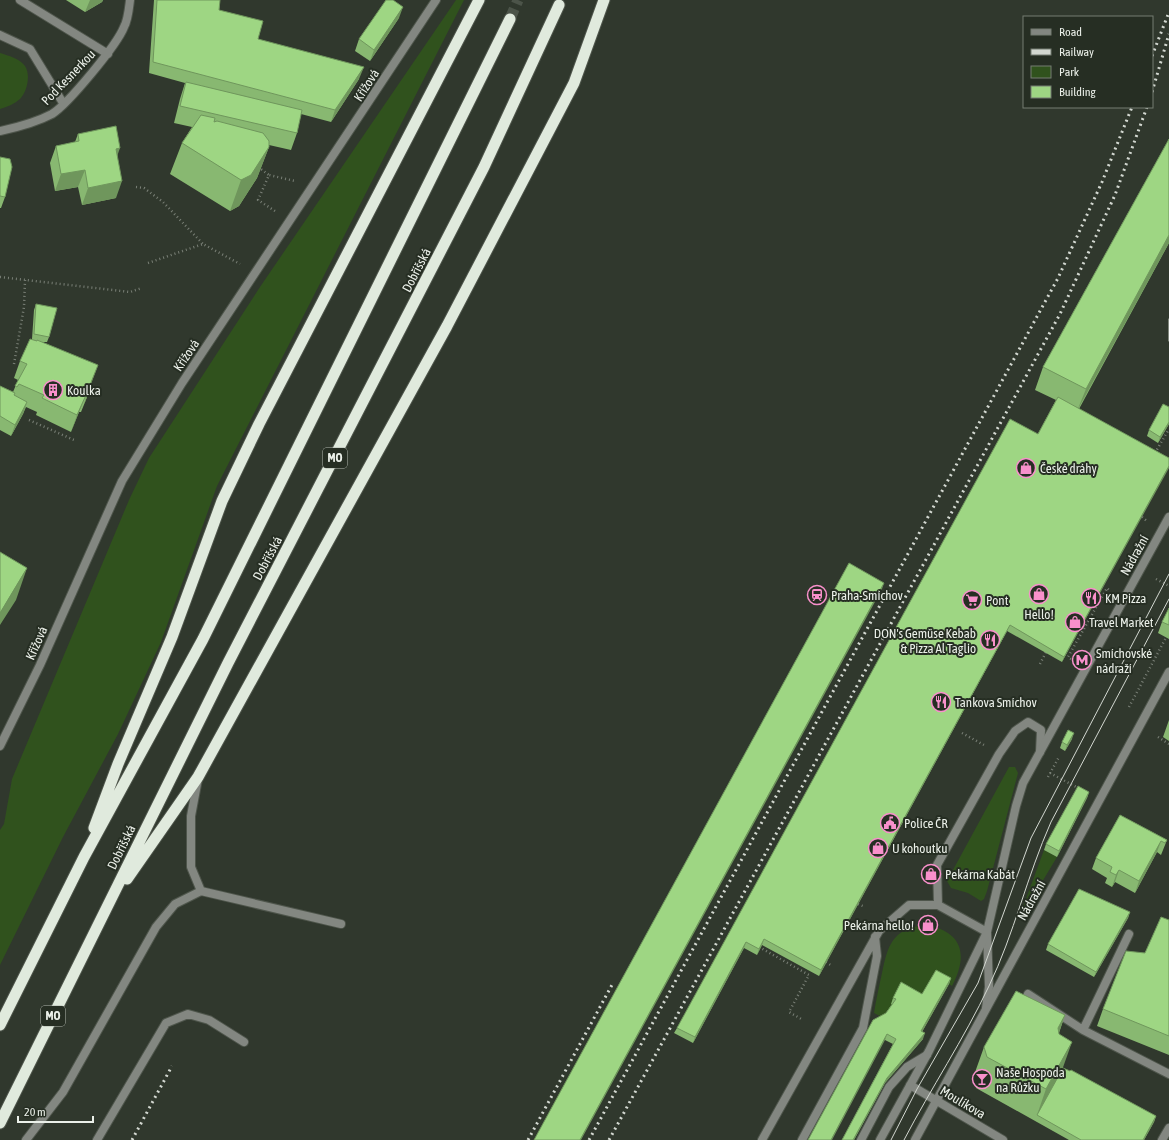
<svg xmlns="http://www.w3.org/2000/svg" width="1169" height="1140" font-family="'Asap Condensed',sans-serif">
  <rect width="100%" height="100%" fill="#30382d"/>
  <path fill="#30521d" d="M456 0H464L217 486 161 642 118 734 63 837 0 965V830L4 824 12 779 129 500 149 458 260 287Z
    M0 53C9 56 19 58 25 66 31 75 27 92 20 99 14 104 7 107 0 109Z
    M1009 767H1015L1018 773 987 891 984 899 981 901 968 893 951 888 947 881Z
    M1044 850 1057 857 1024 912 1023 907Z
    M925 925C962 931 969 954 952 986L934 975 920 1000 884 1018 874 1013C876 1000 879 987 882 973 888 945 892 929 925 925Z"/>
  <g fill="none" stroke-linecap="round" stroke-linejoin="round">
    <path stroke="#4c5449" stroke-width="11" stroke-dasharray="11 5.5" stroke-linecap="butt" d="M510 19 518 0"/>
    <defs>
      <path id="service" d="M201 891 341 924
        M938 905 937 865 999 754 1015 731 1028 722 1041 730 1040 752
        M1028 994 1083 1030 1169 1074
        M1083 1030 1129 934
        M26 1140 63 1092 156 927 175 904 201 891 191 867V816L198 779
        M97 1140 166 1023 188 1014 209 1020 244 1042
        M762 1140 879 931 909 905H938L987 932 989 987 986 1008
        M802 1140 863 1028 877 956 875 937
        M861 1140 889 1087 907 1067 927 1055
        M1162 1140 1169 1128"/>
      <path id="minor" d="M20 0 108 54
        M0 35 30 49 63 103
        M0 131C19 127 35 123 52 114 68 104 117 45 124 27 128 20 129 8 130 0"/>
      <path id="tertiary" d="M0 746 40 665 122 481 182 383 436 0
        M910 1085 1003 1140
        M880 1140 929 1051 987 932 1016 806 1023 783 1169 517
        M915 1140 1169 672"/>
      <path id="trunk" d="M94 828 118 764 172 637 222 501 259 424 479 0
        M127 879 198 777 447 326 574 83 604 0
        M0 1025 84 857 203 639 510 19
        M0 1123 228 663 484 167 559 5"/>
    </defs>
    <use href="#service" stroke="#4e554b" stroke-width="10"/>
    <use href="#minor" stroke="#4e554b" stroke-width="10"/>
    <use href="#tertiary" stroke="#4e554b" stroke-width="10"/>
    <use href="#trunk" stroke="#4e554b" stroke-width="13"/>
    <path stroke="#7a8077" stroke-width="2.5" stroke-dasharray="1 3" stroke-linecap="butt" d="M258 167 269 175
      M136 187 144 188 163 202 203 244
      M275 211 258 200 269 175 295 181
      M148 263 203 244 240 264
      M0 277 130 292 142 288
      M14 364 24 307 25 280
      M29 420 74 440
      M1155 453 1169 429
      M1142 517 1148 522
      M1156 579 1169 586
      M1071 659 1068 657 1107 588 1109 590
      M1040 664 1047 650
      M1129 707 1169 632
      M962 733 984 745
      M1158 737 1169 744
      M1050 773 1080 789
      M1048 777 1059 757
      M858 904 865 907
      M759 947 809 975 789 1012 803 1020
      M826 962 832 966"/>
    <use href="#service" stroke="#838781" stroke-width="8"/>
    <use href="#minor" stroke="#838781" stroke-width="8"/>
    <use href="#tertiary" stroke="#838781" stroke-width="8"/>
    <use href="#trunk" stroke="#e0eadd" stroke-width="11"/>
    <path stroke="#d3d8d1" stroke-width="1" d="M1169 319V341
      M891 1140 917 1089 978 983 1031 838 1169 574
      M904 1140C931 1088 964 1039 989 986 1014 934 1027 876 1051 822L1169 599"/>
    <path stroke="#d3d8d1" stroke-width="3" stroke-dasharray="2 4" stroke-linecap="butt" d="M1152 56 1169 12
      M1152 92 1169 34
      M132 1140 172 1066
      M528 1140 613 983
      M589 1140 1058 278 1102 182 1132 107
      M609 1140 1060 314 1115 195 1147 107"/>
  </g>
  <path fill="#88b871" d="M66 0H103L102 2 85 12Z
    M154 0H220L219 10 258 39 359 79 331 122 301 114 297 133 291 150 269 145V147L257 178 239 206 230 211 170 174 182 143 192 127 174 123 180 99 185 83 149 73Z
    M399 18 370 61 355 51 359 39Z
    M78 134 117 155 116 198 82 205 78 187 55 191 50 163 56 146 75 142Z
    M1169 139V243L1079 409 1169 458 1062 662 1007 631 819 976 762 945 757 955 744 948 693 1043 674 1033 677 1028 1038 434 1056 400 1035 390 1043 367Z
    M0 157 5 197 1 208H0Z
    M36 304 49 337 47 342H42L92 385 81 412H79L71 432 36 415 37 412 26 407 23 414 11 436 0 430V386L13 392 18 380 14 378 20 361 32 339 34 310Z
    M1169 407V424L1158 443 1147 436 1149 430Z
    M1169 608V639L1158 633 1162 622Z
    M1169 720V741L1163 737Z
    M1072 739 1065 751 1060 748 1062 742Z
    M1089 792 1087 798 1057 857 1044 850 1046 844Z
    M1120 815 1167 840 1161 855 1157 852 1135 893 1115 882 1112 887 1105 883 1107 878 1092 869 1096 858Z
    M1130 912 1128 918 1094 977 1046 950 1048 944Z
    M1169 920V1055L1097 1026 1103 1009Z
    M951 978 949 984 922 1032 923 1039 885 1083 854 1140H842L893 1044 885 1040 886 1013 892 1004H891L893 998 922 994Z
    M1065 1015 1059 1033 1063 1068 1156 1116 1154 1122 1144 1140H1069L976 1088 973 1078 984 1047Z"/>
  <path fill="#6f965c" d="M90 0H103L102 2 85 12Z
    M403 7 399 18 370 61 374 50Z
    M364 67 359 79 331 122 335 110Z
    M269 147 257 178 239 206 230 211 241 180Z
    M120 148 114 165 116 149Z
    M85 170 78 187 55 191 61 174Z
    M122 181 116 198 82 205 88 188Z
    M1169 235V243L1077 411 1086 389Z
    M98 365 89 389 92 385 85 402 84 404 87 395H86Z
    M86 395 79 412 71 432 77 415Z
    M27 402 23 414 11 436 15 425Z
    M1169 422V424L1158 443 1160 437Z
    M1169 466V468L1062 662 1064 657Z
    M27 568 16 600 0 625V613Z
    M884 583 882 589 581 1140H580Z
    M1010 625 1007 631 819 976 821 970Z
    M1074 733 1072 739 1065 751 1067 745Z
    M1089 792 1087 798 1057 857 1059 851Z
    M1161 841 1157 852 1135 893 1139 881Z
    M1119 870 1115 882 1112 887 1116 875Z
    M1130 912 1128 918 1094 977 1096 972Z
    M764 939 762 945 757 955 759 949Z
    M746 942 744 948 693 1043 695 1037Z
    M951 978 949 984 919 1037 921 1031Z
    M1065 1015 1054 1047 1058 1028Z
    M925 1033 923 1039 885 1083 854 1140H853L887 1078Z
    M887 1034 885 1040 832 1140H831Z
    M1072 1042 1061 1073 1037 1115 1046 1089Z
    M1156 1116 1154 1122 1144 1140H1143Z"/>
  <path fill="#9ed683" stroke="#6f965c" d="M157 0H220L219 10 263 21 258 39 364 67 335 110 153 62Z
    M386 0H393L403 7 374 50 359 39Z
    M186 82 302 110 297 133 180 106Z
    M201 115 215 118 214 122 217 121 263 133 269 141V147L251 175 241 180 182 143Z
    M116 126 120 148 116 149 122 181 88 188 85 170 61 174 56 146 79 141 78 134Z
    M1169 139V235L1086 389 1043 367Z
    M0 157 10 159 12 167 5 197 0 196Z
    M36 304 57 308 49 337 34 334Z
    M30 339 37 341V340L98 365 90 385H92L86 392 88 393 87 395H86L77 415 42 398 44 395 19 384 17 387 15 386 27 364 20 361Z
    M0 386 15 393 14 395 27 402 15 425 0 416Z
    M1058 397 1169 458V466L1064 657 1010 625 821 970 764 939 759 949 746 942 695 1037 677 1028 1010 419 1038 434Z
    M1163 404 1169 407V422L1160 437 1149 430Z
    M0 552 27 568 0 613Z
    M849 563 884 583 580 1140H534Z
    M1169 608V625L1162 622Z
    M1068 730 1074 733 1067 745 1062 742Z
    M1078 786 1089 792 1059 851 1046 844Z
    M1120 815 1167 840 1165 843 1161 841 1139 881 1119 870 1116 875 1110 872 1112 867 1096 858Z
    M1079 889 1130 912 1096 972 1048 944Z
    M1161 917 1169 920V1036L1103 1009 1126 951 1145 953Z
    M936 970 951 978 921 1031 925 1033 887 1078 853 1140H842L896 1039 887 1034 831 1140H808L873 1020 886 1013 896 999 893 998 901 982 922 994Z
    M1016 991 1065 1015 1058 1028 1059 1034 1072 1042 1046 1089 987 1057 984 1047Z
    M1063 1068 1070 1071 1071 1070 1156 1116 1143 1140H1081L1037 1115Z"/>
  <defs>
    <symbol id="building-ring" viewBox="-11 -11 22 22"><circle r="9.5" fill="#262e23" stroke="#f890cb" stroke-width="1.5"/><path d="M-4-6H4V6H1V3H-1V6H-4ZM-2.5-4.3h1.7v1.8h-1.7ZM.8-4.3h1.7v1.8H.8ZM-2.5-1h1.7V.8h-1.7ZM.8-1h1.7V.8H.8Z" fill="#f890cb"/></symbol>
    <symbol id="shop-ring" viewBox="-11 -11 22 22"><circle r="9.5" fill="#262e23" stroke="#f890cb" stroke-width="1.5"/><path d="M-5-2.5h2.3a2.7 3.5 0 0 1 5.4 0H5L5.5 6h-11ZM-1.5-2.5h3a1.5 2.3 0 0 0-3 0Z" fill="#f890cb"/></symbol>
    <symbol id="station-ring" viewBox="-11 -11 22 22"><circle r="9.5" fill="#262e23" stroke="#f890cb" stroke-width="1.5"/><path d="M-3-6H3Q5-6 5-4V2Q5 4 3 4L4.5 6H3L1.5 4h-3L-3 6H-4.5L-3 4Q-5 4-5 2V-4Q-5-6-3-6ZM-3.5-4v3h7v-3ZM-3.5 1v1.5H-2V1ZM2 1v1.5H3.5V1Z" fill="#f890cb"/></symbol>
    <symbol id="restaurant-ring" viewBox="-11 -11 22 22"><circle r="9.5" fill="#262e23" stroke="#f890cb" stroke-width="1.5"/><path d="M-5-6h1v4h1v-4h1v4h1v-4h1v5L-1.5 .5V6h-2V.5L-5-1ZM5-6V6H3V1.5H1.5Q1.5-4 5-6Z" fill="#f890cb"/></symbol>
    <symbol id="supermarket-ring" viewBox="-11 -11 22 22"><circle r="9.5" fill="#262e23" stroke="#f890cb" stroke-width="1.5"/><path d="M-6-5.5h2.5l.6 2H6L4.5 2H-2.5L-4.4-4H-6ZM-1.5 3.2a1.3 1.3 0 1 0 .1 0ZM3 3.2a1.3 1.3 0 1 0 .1 0Z" fill="#f890cb"/></symbol>
    <symbol id="metro-ring" viewBox="-11 -11 22 22"><circle r="9.5" fill="#262e23" stroke="#f890cb" stroke-width="1.5"/><path d="M-5.5 5V-5H-3L0 0L3-5H5.5V5H3V-.5L0 4L-3-.5V5Z" fill="#f890cb"/></symbol>
    <symbol id="civic-ring" viewBox="-11 -11 22 22"><circle r="9.5" fill="#262e23" stroke="#f890cb" stroke-width="1.5"/><path d="M-.6-6.5H3V-4.5H.6V-3L4-1V1h2V6H-6V1h2V-1L-.6-3ZM-1.2 2.5V6h2.4V2.5Z" fill="#f890cb"/></symbol>
    <symbol id="bar-ring" viewBox="-11 -11 22 22"><circle r="9.5" fill="#262e23" stroke="#f890cb" stroke-width="1.5"/><path d="M-6-5H6L.8 .8V4.5H3.5V6h-7V4.5H-.8V.8Z" fill="#f890cb"/></symbol>
  </defs>
  <g fill-rule="evenodd">
    <use href="#building-ring" x="42" y="379" width="22" height="22"/>
    <use href="#shop-ring" x="1015" y="457" width="22" height="22"/>
    <use href="#shop-ring" x="1028" y="583" width="22" height="22"/>
    <use href="#station-ring" x="806" y="584" width="22" height="22"/>
    <use href="#restaurant-ring" x="1080" y="587" width="22" height="22"/>
    <use href="#supermarket-ring" x="961" y="589" width="22" height="22"/>
    <use href="#shop-ring" x="1064" y="611" width="22" height="22"/>
    <use href="#restaurant-ring" x="979" y="629" width="22" height="22"/>
    <use href="#metro-ring" x="1071" y="649" width="22" height="22"/>
    <use href="#restaurant-ring" x="930" y="691" width="22" height="22"/>
    <use href="#civic-ring" x="879" y="812" width="22" height="22"/>
    <use href="#shop-ring" x="867" y="837" width="22" height="22"/>
    <use href="#shop-ring" x="920" y="863" width="22" height="22"/>
    <use href="#shop-ring" x="917" y="914" width="22" height="22"/>
    <use href="#bar-ring" x="971" y="1068" width="22" height="22"/>
  </g>
  <g text-anchor="middle" stroke-width="4" stroke-linejoin="round" paint-order="stroke">
    <g fill="#262e23" stroke="#b0b6ae" stroke-width="1">
      <rect x="323" y="448" width="24" height="20" rx="3"/>
      <rect x="41" y="1006" width="24" height="20" rx="3"/>
    </g>
    <g font-size="12" font-weight="bold" fill="#ebf0e9">
      <text x="335" y="462">MO</text>
      <text x="53" y="1020">MO</text>
    </g>
    <g font-size="13" fill="#ebf0e9" stroke="#262e23">
      <text transform="translate(68 77) rotate(-46)" y="5">Pod Kesnerkou</text>
      <text transform="translate(366 85) rotate(-57)" y="5">Křížová</text>
      <text transform="translate(416 270) rotate(-63)" y="5">Dobříšská</text>
      <text transform="translate(186 355) rotate(-56)" y="5">Křížová</text>
      <text transform="translate(1134 555) rotate(-61)" y="5">Nádražní</text>
      <text transform="translate(267 558) rotate(-62)" y="5">Dobříšská</text>
      <text transform="translate(36 643) rotate(-66)" y="5">Křížová</text>
      <text transform="translate(121 847) rotate(-64)" y="5">Dobříšská</text>
      <text transform="translate(1031 900) rotate(-61)" y="5">Nádražní</text>
      <text transform="translate(963 1102) rotate(31)" y="5">Moulíkova</text>
    </g>
    <g font-size="13" fill="#ebf0e9" stroke="#262e23" text-anchor="start">
      <text x="67" y="395">Koulka</text>
      <text x="1040" y="473">České dráhy</text>
      <text x="831" y="600">Praha-Smíchov</text>
      <text x="1105" y="603">KM Pizza</text>
      <text x="986" y="605">Pont</text>
      <text x="1039" y="619" text-anchor="middle">Hello!</text>
      <text x="1089" y="627">Travel Market</text>
      <text x="976" y="638" text-anchor="end">DON's Gemüse Kebab<tspan x="976" dy="15">&amp; Pizza Al Taglio</tspan></text>
      <text x="1096" y="658">Smíchovské<tspan x="1096" dy="15">nádraží</tspan></text>
      <text x="955" y="707">Tankova Smíchov</text>
      <text x="904" y="828">Police ČR</text>
      <text x="892" y="853">U kohoutku</text>
      <text x="945" y="879">Pekárna Kabát</text>
      <text x="914" y="930" text-anchor="end">Pekárna hello!</text>
      <text x="996" y="1077">Naše Hospoda<tspan x="996" dy="15">na Růžku</tspan></text>
    </g>
  </g>
  <rect x="1023" y="16" width="130" height="92" fill="#262e23" stroke="#757c72"/>
  <rect x="1031" y="29" width="20" height="6" fill="#838781" stroke="#757c72"/>
  <text x="1059" y="36" font-size="12" fill="#ebf0e9">Road</text>
  <rect x="1031" y="49" width="20" height="6" fill="#d3d8d1" stroke="#757c72"/>
  <text x="1059" y="56" font-size="12" fill="#ebf0e9">Railway</text>
  <rect x="1031" y="66" width="20" height="12" fill="#30521d" stroke="#757c72"/>
  <text x="1059" y="76" font-size="12" fill="#ebf0e9">Park</text>
  <rect x="1031" y="86" width="20" height="12" fill="#9ed683" stroke="#757c72"/>
  <text x="1059" y="96" font-size="12" fill="#ebf0e9">Building</text>
  <path d="M18 1116v6h75v-6" fill="none" stroke="#ebf0e9" stroke-width="2"/>
  <text x="24" y="1116" font-size="12" fill="#ebf0e9" stroke="#262e23" stroke-width="3" paint-order="stroke">20 m</text>
</svg>
